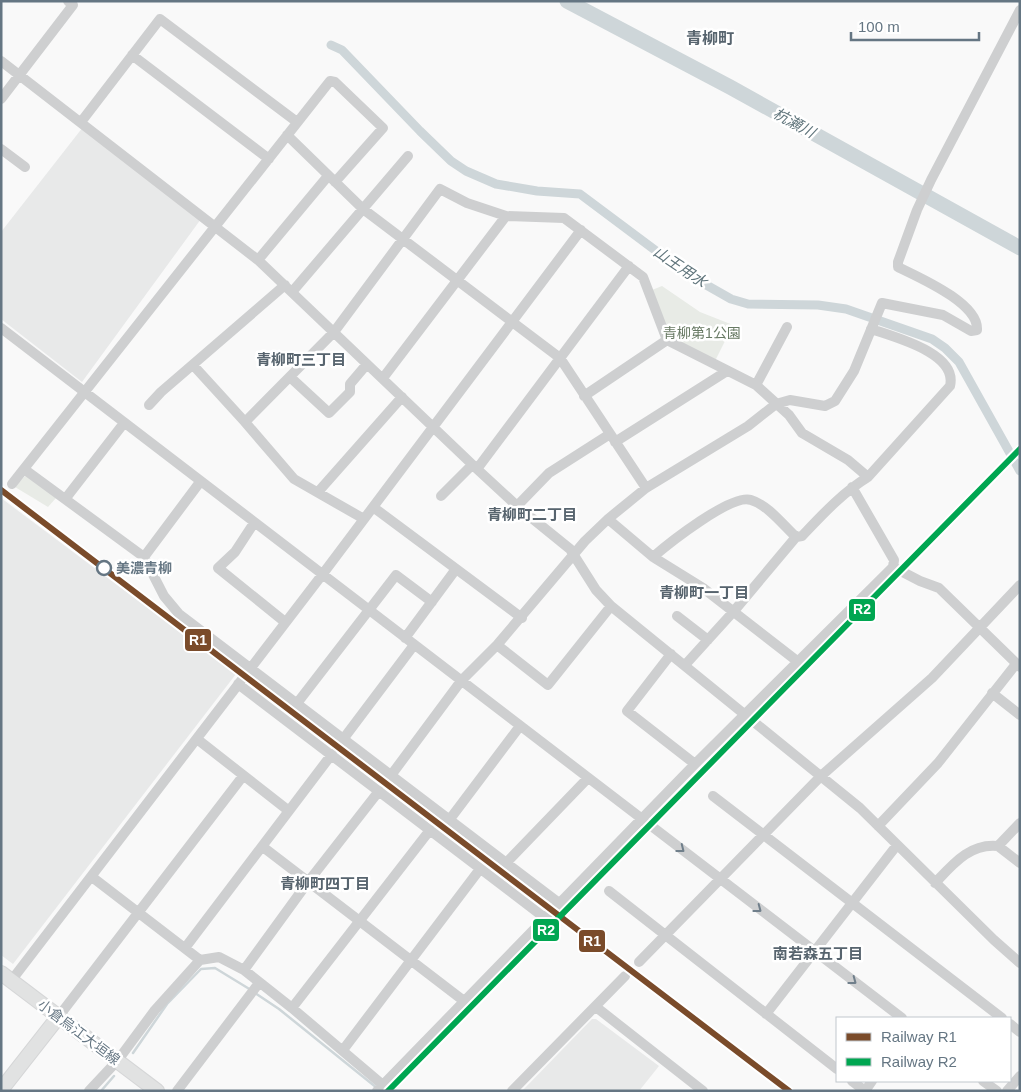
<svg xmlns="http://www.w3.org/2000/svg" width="1021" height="1092" font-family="Helvetica,'Noto Sans JP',sans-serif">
  <rect width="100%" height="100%" fill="#f9f9f9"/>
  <path fill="#e8e9e9" d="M83 127 201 219 82 382 1 319V232Z
    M1 498 236 674 13 964 1 955Z
    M592 1019H596L659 1066 639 1091H522Z"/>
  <path fill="#e8ebe6" d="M662 286 700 312 733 325 715 361 669 338 652 290Z
    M26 475 56 498 48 507 15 487Z"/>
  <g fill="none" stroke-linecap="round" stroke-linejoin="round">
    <path stroke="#ced6d9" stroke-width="2.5" d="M255 993 279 1009 377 1088
      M133 1053 167 1004 201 969 215 968 251 990
      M101 1091 114 1076"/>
    <path stroke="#ced6d9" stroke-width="9" d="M331 45 342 50 420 131 451 161 466 171 496 184 537 191 580 194 687 274 731 299 748 304 818 305 846 309 932 339 945 348 959 362 1020 471"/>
    <path stroke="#ced6d9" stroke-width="15" d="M567 1 730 87 1020 248"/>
    <defs>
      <path id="secondary" d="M1 973 157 1091
        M1 1090 59 1016"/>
    </defs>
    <use href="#secondary" stroke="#d5d6d7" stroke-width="16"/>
    <path stroke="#cecfd0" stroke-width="10" d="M132 55 269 159
      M1 61 258 260 477 469 517 506 570 549 596 590 611 606 860 808 994 940 1020 963
      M1 99 73 5 68 1
      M81 122 160 19 297 122
      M287 135 363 209 560 358 646 488
      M1 149 25 167
      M258 260 328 176
      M292 292 408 156
      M1 328 902 1018
      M193 365 245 422
      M290 377 329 413 350 392V384L367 364
      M383 378 506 216
      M756 385 787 327
      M584 396 667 340
      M149 405 161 392 285 285
      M615 442 727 371
      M24 469 144 557 164 596 179 614 559 903
      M477 469 629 266
      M12 484 330 81 335 82 383 128 335 182
      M318 492 402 397
      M441 496 472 465
      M66 498 124 423
      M517 506 549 473 610 434
      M373 507 522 618
      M364 519 294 479 245 422 334 332 440 189 467 203 506 216 564 218 643 277 667 340 756 385 789 415 802 433 848 460 868 477
      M608 519 653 557 703 588 797 661
      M254 523 235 552 218 568 285 622
      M796 537 802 536C823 514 842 493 868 477L950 386C958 353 894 337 871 329
      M144 557 200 482
      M653 557C668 544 732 493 751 500 768 505 783 525 796 537L734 611 685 665
      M893 567 920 581 939 588 1020 667
      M677 616 708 640
      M405 638 456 569
      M497 645 548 685 611 606
      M671 654 627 711 695 764
      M238 684 545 918
      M992 693 1020 715
      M298 702 396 575 432 602
      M344 738 414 645
      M197 739 289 811
      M392 774 461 681 497 645 585 541 608 519 646 488 748 426 776 404 790 400 825 406 835 401 854 371 882 303 943 315 971 331 977 330C979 303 918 277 898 267V262L917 210 931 180 1020 10
      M713 796 1002 1018
      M450 819 520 726
      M878 826 938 763 1016 664
      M998 846 1020 863
      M263 847 464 1001
      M507 862 588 778
      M92 877 200 960
      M935 883C953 864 970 843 998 846L1020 823
      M609 891 837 1069
      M185 948 332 754
      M639 962 821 776 932 678 1020 585
      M244 970 308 882 379 791
      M11 981 322 575 581 230
      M596 1007 703 1091
      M292 1008 430 830
      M766 1014 897 845
      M59 1016 243 776
      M1010 1024 1020 1032
      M343 1050 480 869
      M852 1081 865 1091
      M983 1081 997 1091
      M89 1091 118 1060 155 1010 200 960 219 957 244 970 292 1008 390 1091
      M177 1091 259 983
      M377 1091 695 764 893 567 894 560 852 487
      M512 1091 625 976
      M865 1091 872 1081
      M1007 1091 1020 1076"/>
    <use href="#secondary" stroke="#e1e2e2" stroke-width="14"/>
    <defs>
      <path id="rail" d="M1 490 789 1091"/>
    </defs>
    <use href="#rail" stroke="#c3c5c6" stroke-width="4.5"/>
    <use href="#rail" stroke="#fff" stroke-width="2.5" stroke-dasharray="8" stroke-linecap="butt"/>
    <defs>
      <path id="rail-1" d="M1 490 789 1091"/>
      <path id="rail-2" d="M388 1091 1020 449"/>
    </defs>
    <use href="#rail-1" stroke="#fff" stroke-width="10"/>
    <use href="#rail-2" stroke="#fff" stroke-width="10"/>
    <use href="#rail-1" stroke="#7a4b2a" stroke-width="6"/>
    <use href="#rail-2" stroke="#00a651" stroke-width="6"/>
  </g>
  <defs><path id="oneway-chevron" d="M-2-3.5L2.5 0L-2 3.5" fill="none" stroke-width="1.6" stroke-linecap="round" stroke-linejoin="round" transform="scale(1.25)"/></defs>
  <g stroke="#707f8b">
    <use href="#oneway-chevron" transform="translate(681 849) rotate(38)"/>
    <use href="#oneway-chevron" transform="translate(758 909) rotate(37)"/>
    <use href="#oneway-chevron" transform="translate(853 981) rotate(37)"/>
  </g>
  <circle fill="#fff" stroke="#657683" stroke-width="2.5" cx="104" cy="568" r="7"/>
  <g text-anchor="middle" stroke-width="5" stroke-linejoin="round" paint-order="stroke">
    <g font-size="14" fill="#687a64" stroke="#fff">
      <text x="702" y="338">青柳第1公園</text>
    </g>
    <g font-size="14" font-weight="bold" fill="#657683" stroke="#fff" text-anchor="start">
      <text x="116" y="573">美濃青柳</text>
    </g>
    <g font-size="14" fill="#657683" stroke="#fff">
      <text transform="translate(79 1032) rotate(37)" y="5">小倉烏江大垣線</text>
    </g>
    <g font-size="15" font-style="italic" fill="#60757c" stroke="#fff">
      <text transform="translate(794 123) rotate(29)" y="5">杭瀬川</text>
      <text transform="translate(680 267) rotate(34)" y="5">山王用水</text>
    </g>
    <g font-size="15" font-weight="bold" fill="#57646e" stroke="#fff">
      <text x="301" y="365">青柳町三丁目</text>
      <text x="532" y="520">青柳町二丁目</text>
      <text x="704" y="598">青柳町一丁目</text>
      <text x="325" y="889">青柳町四丁目</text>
      <text x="818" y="959">南若森五丁目</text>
    </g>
    <g font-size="16" font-weight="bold" fill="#57646e" stroke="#fff">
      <text x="710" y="44">青柳町</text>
    </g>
  </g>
  <g stroke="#fff" stroke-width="2">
    <rect x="848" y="598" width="28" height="24" rx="5" fill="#00a651"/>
    <rect x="184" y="628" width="28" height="24" rx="5" fill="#7a4b2a"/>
    <rect x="532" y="918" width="28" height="24" rx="5" fill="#00a651"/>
    <rect x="578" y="929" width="28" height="24" rx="5" fill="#7a4b2a"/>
  </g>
  <g font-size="14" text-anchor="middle" font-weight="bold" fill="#fff">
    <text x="862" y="614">R2</text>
    <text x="198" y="645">R1</text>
    <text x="546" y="935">R2</text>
    <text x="592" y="946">R1</text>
  </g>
  <rect width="1021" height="1092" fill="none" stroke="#657683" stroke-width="5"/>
  <rect x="836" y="1017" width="175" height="65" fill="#ffffff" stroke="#c1c8cd"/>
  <rect x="846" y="1033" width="25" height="8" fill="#7a4b2a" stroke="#c1c8cd"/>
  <text x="881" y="1042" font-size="15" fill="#657683">Railway R1</text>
  <rect x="846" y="1058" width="25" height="8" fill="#00a651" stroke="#c1c8cd"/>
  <text x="881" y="1067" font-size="15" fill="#657683">Railway R2</text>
  <path d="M851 32v8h128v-8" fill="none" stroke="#657683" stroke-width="2.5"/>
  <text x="858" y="32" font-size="15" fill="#657683" stroke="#ffffff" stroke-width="4" paint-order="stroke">100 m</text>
</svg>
